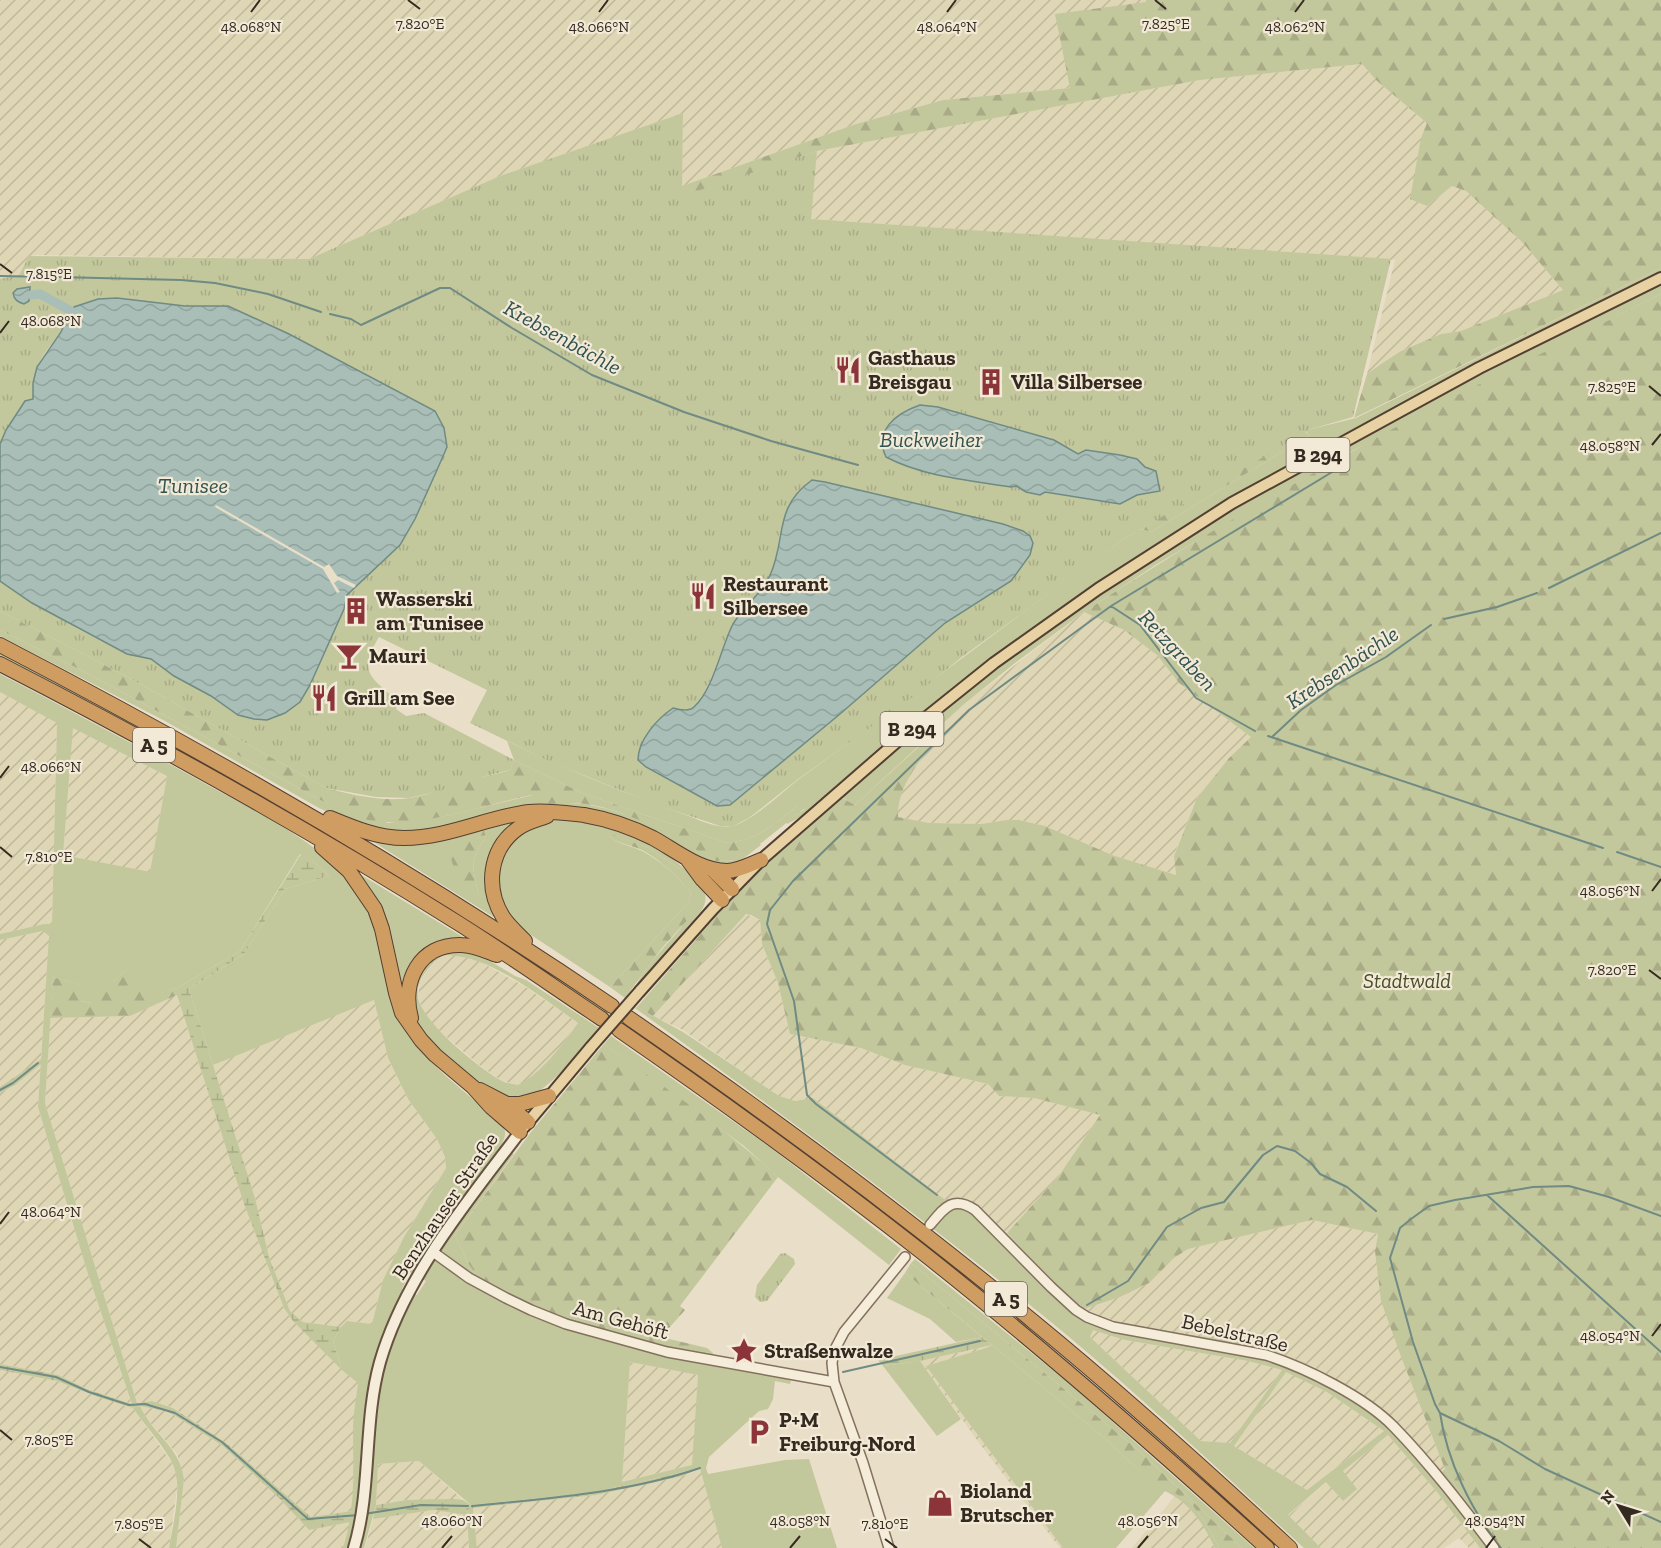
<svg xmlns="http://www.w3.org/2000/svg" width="1661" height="1548" font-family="'Zilla Slab',serif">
  <defs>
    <pattern id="farmland-furrows" width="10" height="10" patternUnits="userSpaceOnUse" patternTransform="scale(1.5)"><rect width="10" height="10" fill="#ded6b5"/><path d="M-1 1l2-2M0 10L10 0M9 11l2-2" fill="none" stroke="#bfb89b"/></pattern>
    <pattern id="forest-firs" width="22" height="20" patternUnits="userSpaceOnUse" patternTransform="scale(1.5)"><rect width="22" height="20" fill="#c3c79c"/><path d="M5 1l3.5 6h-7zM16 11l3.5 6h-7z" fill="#a8ab86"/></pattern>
    <pattern id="wetland-marsh" width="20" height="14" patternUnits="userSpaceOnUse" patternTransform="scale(1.5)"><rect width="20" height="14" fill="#c3c79c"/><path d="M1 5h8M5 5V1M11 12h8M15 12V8" fill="none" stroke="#a8ab86"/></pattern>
    <pattern id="park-tufts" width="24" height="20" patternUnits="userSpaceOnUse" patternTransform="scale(1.5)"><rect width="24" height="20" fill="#c3c79c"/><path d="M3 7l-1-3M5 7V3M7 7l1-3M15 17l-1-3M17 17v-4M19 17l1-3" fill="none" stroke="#a8ab86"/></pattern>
    <pattern id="water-waves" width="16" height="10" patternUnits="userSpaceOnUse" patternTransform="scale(1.5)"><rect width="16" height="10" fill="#a8beb7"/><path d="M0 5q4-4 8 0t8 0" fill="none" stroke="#91a39d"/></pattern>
  </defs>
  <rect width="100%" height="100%" fill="#e9dec7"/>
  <path fill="url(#farmland-furrows)" d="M0 0H1146L1147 2 1070 88 943 100 856 124 682 186 683 113 500 176 309 259 38 255 29 256 19 275 0 279Z
    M1362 64 1377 81 1427 123 1421 138 1427 206 1452 186 1466 191 1522 242 1563 290 1461 331 1441 334 1420 343 1401 351 1367 374 1395 260 810 219 817 151 1200 80Z
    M1084 612 1124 630 1157 655 1179 683 1251 737 1229 758 1197 798 1174 855 1176 875 1112 855 1045 826 1019 820H1007L981 824 929 823 897 817V804L908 778 929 748 924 742 963 705Z
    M0 692 57 722 52 925 44 924 0 934Z
    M73 727 167 776 150 873 63 855Z
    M746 914 760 920 762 944 778 983 790 1034 861 1048 905 1065 988 1084 999 1096 1034 1098 1100 1115 1058 1177 1007 1233 972 1202 962 1199H944L813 1098 795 1101 779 1097 683 1030 653 1016Z
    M44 931 48 934 49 941 41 1059 0 1087V940Z
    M443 955H458L477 960 524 986 578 1023 555 1054 533 1078 518 1085 502 1081 478 1064 436 1028 423 1012 418 996 420 983 426 971Z
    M177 995 244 1204 284 1308 293 1321 358 1383 353 1428 355 1490 352 1511 311 1517 225 1442 174 1408 152 1401 137 1403 45 1103 50 1018 130 1016Z
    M374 999 388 1059 408 1099 437 1139 445 1157 446 1168 404 1237 383 1280 372 1324 348 1321 341 1327 303 1322 290 1311 269 1257 255 1198 213 1065Z
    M41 1064 38 1107 87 1271 132 1404 89 1390 58 1375 0 1364V1093L15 1085Z
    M1312 1220 1378 1234 1375 1251 1403 1362 1445 1469 1441 1474 1428 1456 1387 1414 1369 1400 1311 1367 1263 1348 1126 1324 1101 1317 1084 1309 1120 1297 1149 1283 1174 1258 1188 1249Z
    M1093 1329 1125 1340 1248 1361 1282 1370 1230 1443 1201 1441 1090 1337Z
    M992 1345 987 1348 926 1366 1063 1548H1060L980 1444 920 1361Z
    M630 1362 698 1375 693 1465 622 1482Z
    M0 1370 57 1381 98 1397 133 1408 172 1463 176 1474 177 1489 169 1548H0Z
    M1286 1371 1327 1392 1384 1431 1307 1490 1234 1446Z
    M140 1406 165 1411 174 1415 223 1446 278 1497 309 1530 351 1522 343 1548H176L184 1479 177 1454 144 1415Z
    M1388 1435 1437 1492 1480 1548H1469L1459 1538 1444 1548H1321L1288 1516 1327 1482 1343 1501V1471Z
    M419 1461 463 1500H407L376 1505 378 1464Z
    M701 1469 722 1548H477L473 1508 596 1495 683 1476Z
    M1175 1496 1189 1506 1205 1526 1215 1548H1132Z
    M433 1510 467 1515 469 1548H365L373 1519Z"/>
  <path fill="#c3c79c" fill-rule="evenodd" d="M1661 268V294L1350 452 1157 564 1084 612 1015 663 963 705 855 805 842 797 836 802 828 794 804 815 787 824 786 822 805 809 798 806C774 824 758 840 727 843L582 793 514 760 507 741C564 768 623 793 683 814 698 819 716 829 731 826 750 824 785 789 802 777 910 698 1015 617 1124 539L1141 529 1151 532 1309 435 1306 432 1311 429 1356 418Z
    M0 630 85 672 326 803 388 823 446 816 533 795 568 803 585 804 608 809 634 817 655 826 717 861 740 860 759 844 761 845 735 865 712 864 654 830 633 821 581 809 435 832 395 833 334 815 319 808 165 721 0 636Z
    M0 652 148 729 145 733 0 657Z
    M0 674C66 708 131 743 197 779 253 811 325 842 362 896 381 924 392 988 401 1022 422 1061 463 1090 496 1118 506 1128 508 1133 501 1145L514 1154 455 1235 468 1263 477 1276 513 1296 567 1319 667 1348 713 1353 712 1360 791 1379 790 1384 775 1381 773 1399 768 1409 759 1411 709 1457 706 1468 708 1474 785 1460 809 1459 837 1548H722L700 1468 591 1493 471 1505 419 1461 378 1464 376 1505 364 1548H343C356 1506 353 1474 353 1430 353 1415 356 1399 358 1383L342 1370 333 1341 341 1327 347 1321 372 1324 383 1280 404 1237 446 1168 445 1157 437 1139 408 1099 388 1058 374 1000 213 1065 189 989 244 954 285 889 329 876 313 861 300 854 240 951 177 988 142 999 130 973 124 971 92 1003 81 1001 87 987 53 977 45 1103 137 1403 132 1404 87 1271 38 1107 49 936 43 931 0 940V934L44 924H52L57 723 0 692ZM73 728 167 776 150 872 63 855ZM410 1272 426 1281 417 1295 402 1289ZM630 1362 698 1375 692 1465 622 1482Z
    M292 810C440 899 584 992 725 1091L722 1095 626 1027 526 961 290 814Z
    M521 818 497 847V919L364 836 446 837 479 895C473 868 468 861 486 837L483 827Z
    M562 819C609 826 658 841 692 876 703 887 711 896 701 911L636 987C637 981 643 974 648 967 664 945 689 923 700 900L680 869 649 848 607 833C615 845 632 845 644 852 663 863 678 876 691 893L688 903 610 987 519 927 500 903 496 874 499 858 515 836 552 820Z
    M358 873 466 939 438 945 403 998Z
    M450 949 473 951 515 976 526 980 599 1028C582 1048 546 1097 518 1100 495 1102 423 1040 416 1019 414 1013 412 988 413 982 416 965 436 957 450 949ZM443 955C488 953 542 998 578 1023 560 1047 544 1071 518 1085 512 1084 505 1083 500 1080 477 1066 424 1024 418 998 415 980 430 965 443 955Z
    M637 1007 683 1032 779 1096 795 1101 813 1098 944 1199C953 1200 962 1198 971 1202 978 1205 985 1214 991 1219 1023 1247 1049 1284 1083 1309 1108 1327 1154 1329 1184 1334 1211 1338 1239 1341 1265 1349 1337 1370 1396 1414 1441 1473L1445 1469 1461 1495 1501 1548H1480L1437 1492 1388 1435 1343 1471 1357 1489 1343 1501 1326 1482 1288 1515 1321 1548H1304C1226 1476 1149 1404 1068 1336 928 1221 782 1114 635 1008ZM1093 1330 1125 1340 1248 1361 1282 1370 1230 1443 1201 1441 1090 1337ZM1286 1372 1327 1392 1384 1431 1307 1490 1234 1446Z
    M611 1036 771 1148 901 1249 889 1265 778 1177 744 1146 604 1044Z
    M915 1259 1071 1385 1254 1548H1242L1138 1450 911 1263Z
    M905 1273 982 1337 956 1342 930 1319 887 1298Z
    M992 1345 1107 1440 1131 1463 1152 1479 1191 1503 1206 1524 1219 1548H1215C1203 1523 1190 1503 1165 1491L1116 1548H1063L926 1366 986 1348Z
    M920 1361 961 1419 937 1436 883 1366Z
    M140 1406C153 1435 179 1445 184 1479L176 1548H169C173 1523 183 1489 173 1465 167 1450 143 1423 133 1408Z
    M473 1508 477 1548H469L467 1515 468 1509Z"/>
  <path fill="url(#forest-firs)" d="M1146 0H1661V268L1354 418 1367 374 1384 362 1401 351 1441 334 1461 331 1563 290 1522 242 1466 191 1452 186 1427 206 1410 199 1421 138 1427 123 1377 81 1362 64 1200 80 817 151 682 197V186L856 124 943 100 1070 88 1055 14 1146 2Z
    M1661 294V1548H1501L1461 1495 1445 1469 1403 1362 1381 1301 1375 1251 1378 1234 1312 1220 1188 1249 1174 1258 1149 1283 1120 1297 1084 1309 1055 1283 1007 1233 1058 1177 1100 1115 1034 1098 999 1096 988 1084 905 1065 861 1048 790 1034 778 983 762 944 760 920 751 915 746 914 653 1016 637 1007 734 896 793 839 841 797 855 805 924 742 929 748C914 769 897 790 898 817L929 823 981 824 1007 820H1019L1045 826 1112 855 1176 875 1174 856 1197 798 1229 758 1251 737 1179 683 1157 655 1124 630 1084 612C1170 555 1259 503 1349 453 1450 396 1557 347 1661 294Z
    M1301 429 1309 435 1151 532 1141 529Z
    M0 611 124 675 326 788C352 795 384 802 410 798 430 795 449 786 469 780 482 776 496 775 510 770L514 760 582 793 727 843C758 840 774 824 798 806L800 805 805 808 740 860 717 861C674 839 635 811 585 804 571 802 557 804 543 804L532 795C482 805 411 833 360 818 349 815 337 808 326 803L85 672 0 630Z
    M483 827 486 837C468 861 473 868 479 895L473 899 462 893 446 843V837Z
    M606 832 649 848 680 869 700 890V900L694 913 662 948 625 998 610 987 688 903 691 893C678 876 662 862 644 851 631 844 615 845 606 832Z
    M124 971 130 972 143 998 177 988V995L130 1016 50 1018 53 977 88 987 81 1001 91 1003Z
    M604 1044C664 1087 724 1127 778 1177L680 1306 685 1310 661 1337 707 1348 713 1353 667 1348 625 1338 567 1319 513 1296 477 1276 468 1263 455 1235 531 1132Z
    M911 1263 1138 1450 1242 1548H1219L1206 1524 1191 1503 1151 1479 1131 1463 1107 1440 905 1273Z"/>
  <path fill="url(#wetland-marsh)" d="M301 854 313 861 329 876 285 889 244 954 189 989 255 1198 269 1257 290 1311 303 1322 341 1327 333 1341 342 1370 293 1321 284 1308 244 1204 177 995V988L240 951Z
    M41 1059V1064L15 1085 0 1093V1087Z
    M982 1337 992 1345 920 1361 883 1366 878 1360Z
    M0 1364 58 1375 89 1390 132 1404 152 1401 173 1408 225 1442 311 1517 352 1511 351 1522 309 1530 278 1497 223 1446 174 1415 165 1411 140 1406 133 1408 98 1397 57 1381 0 1370Z
    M700 1468 683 1476 596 1495 473 1508 468 1509 467 1515 433 1510 373 1519 376 1505 407 1500 451 1499 463 1500 471 1505 591 1493Z"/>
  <path fill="url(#park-tufts)" fill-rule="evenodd" d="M683 113 682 196 817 151 811 219 1391 259 1353 417 1311 429 1124 539 962 657 911 698 797 780 749 818 733 826H720L654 804 549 761 470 723 487 690 379 637C358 672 370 677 397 700L396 709 406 716 424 713 514 760 510 770 470 780 439 791 409 798 376 797 326 788 124 675 0 611V581L78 629 127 654 151 659 174 676 211 696 238 715 310 685 344 609 347 595 383 561 415 519 437 470 447 447 444 428 435 411 289 334 228 306H185L117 298 69 313C63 334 46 347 37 367 33 377 34 389 34 400L6 430 0 444V279L19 275 29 256 309 259 500 176ZM812 480 825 482 1003 524 1011 581 945 623 840 714 730 805 717 806 646 767 639 760 660 719 673 708 680 710 692 709C713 686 718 654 732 626 742 607 761 595 770 575 778 559 777 539 783 522 788 507 803 493 812 480Z
    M785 1253 794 1259 795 1264 767 1301 760 1302 755 1297 757 1285 780 1254Z"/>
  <path fill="url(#water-waves)" stroke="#6f8b83" stroke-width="1.5" d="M30 287 29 301 24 304C18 302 14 300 13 293L17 289Z
    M117 298 185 306H228L289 334 435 411 444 428 447 447 437 470 415 519 400 545 347 595 344 609 310 685 300 702 285 713 267 720 254 719 238 715 211 696 174 676 151 659 127 654 32 603 0 581V444L6 430 25 401 33 399V383L37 367 61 332 69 313 74 307 98 299Z
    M920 405 938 407 1054 440 1078 454 1086 450 1120 455 1137 459 1145 467 1156 471 1160 491 1137 495 1120 504 1045 492 1040 495 1026 492 1016 486 1011 487C969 480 924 477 886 457 873 430 897 413 920 405Z
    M812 480 825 482 1003 524 1023 531 1030 536 1033 543 1030 555 1011 581 945 623 840 714 730 805 717 806 646 767 638 760C638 740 657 719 673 708 680 710 689 712 694 707 713 690 721 647 733 624 744 605 764 592 771 573 786 537 774 507 812 480Z"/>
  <path fill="#e9dec7" d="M216 505 324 567 329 564 337 576 356 585 354 588 338 580 334 583 340 592 337 593 323 569 215 507Z"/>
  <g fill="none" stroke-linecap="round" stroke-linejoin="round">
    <path stroke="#6f8b83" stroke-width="2" d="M0 276 52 277
      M58 277 181 280 215 283 268 294 321 312
      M330 314 351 319 361 325 440 288H450L512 328 592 375 684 412 771 441 858 465
      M1549 588 1661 533
      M1111 606 1140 625 1196 698 1255 731
      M1444 619 1497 607 1537 593
      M1268 736 1603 848
      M1272 737 1301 710 1336 685 1386 657 1431 625
      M1617 852 1661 867
      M0 1090 13 1083 38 1063
      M937 1195 816 1104 807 1095 794 1001 767 924 770 910 793 881 969 710 1111 606 1347 463
      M1487 1195 1661 1352
      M1661 1216 1609 1197 1569 1186 1533 1187 1455 1200 1429 1206 1411 1219 1400 1228 1390 1258 1413 1342 1435 1404 1440 1413 1499 1441 1545 1469 1661 1522
      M1087 1305 1128 1281 1167 1227 1201 1208 1224 1202 1263 1155 1277 1146 1295 1151 1311 1163 1320 1174 1347 1187 1376 1211
      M0 1367 56 1377 89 1392 129 1405 145 1404 175 1413 222 1442 308 1519 359 1515
      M843 1372 980 1341
      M1440 1413C1447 1461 1471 1510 1501 1548
      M472 1506C549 1498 627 1493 700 1468
      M364 1514 421 1505 468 1506"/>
    <path stroke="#a8beb7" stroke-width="9" d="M31 295 40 294 71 311"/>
    <defs>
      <path id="tertiary" d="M930 1225C944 1208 953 1195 975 1210L1051 1287 1076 1310 1087 1317 1113 1327 1266 1355C1306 1368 1365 1397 1394 1427 1430 1464 1463 1507 1494 1548
        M433 1252 469 1278 506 1298 531 1310 566 1324 667 1352 834 1382
        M889 1548 863 1463 834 1382 832 1363 834 1351 844 1332 905 1257"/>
      <path id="secondary" d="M354 1548C372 1488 363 1423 380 1362 405 1276 467 1202 520 1132"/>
      <path id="primary" d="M640 991 713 909 761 860 908 732 994 663 1098 589 1232 503 1479 368 1661 278
        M524 1127 591 1047"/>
      <path id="motorway" d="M0 645C212 755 415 872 612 1006
        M0 664C156 744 310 830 458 923 507 954 554 987 602 1019
        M330 818C354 828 378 838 404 838 448 838 487 817 529 812 546 810 566 813 584 815 607 819 631 827 653 838 675 850 700 871 727 871 738 871 751 864 761 860
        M322 847 349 871 375 909 382 929 396 993 402 1013 421 1040 435 1055 473 1087 491 1107 520 1132
        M688 860 702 879 722 900
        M712 869 732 889
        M525 941C517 933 509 926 503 917 485 888 489 850 517 829 526 822 537 820 547 816
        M411 1018C401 982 419 944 461 945 473 945 486 951 497 955
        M629 1018C768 1114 905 1215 1035 1323 1123 1395 1207 1471 1290 1548
        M619 1030C723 1102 824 1175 923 1253 1042 1347 1155 1446 1267 1548
        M480 1090 507 1104 528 1122
        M507 1104H520L549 1096"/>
    </defs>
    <use href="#tertiary" stroke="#83715e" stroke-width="12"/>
    <use href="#secondary" stroke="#655241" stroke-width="14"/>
    <use href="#primary" stroke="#524032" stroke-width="14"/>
    <use href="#motorway" stroke="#524032" stroke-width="16"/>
    <use href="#tertiary" stroke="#f5ecd9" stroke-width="9"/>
    <use href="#secondary" stroke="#f5ecd9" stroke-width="10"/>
    <use href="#primary" stroke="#e8d1a3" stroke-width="10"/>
    <use href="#motorway" stroke="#cf9c61" stroke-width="14"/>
    <defs>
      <path id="primary-bridge" d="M591 1047 640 991"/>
    </defs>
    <use href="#primary-bridge" stroke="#524032" stroke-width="14" stroke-linecap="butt"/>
    <use href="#primary-bridge" stroke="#e8d1a3" stroke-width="10"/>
  </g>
  <path fill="none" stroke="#352a20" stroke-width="2" d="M408 0 420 9M1155 0 1166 9M251 12 260 0M599 12 608 0M947 12 956 0M1295 12 1304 0M0 264 12 273M0 333 9 321M1649 386 1661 396M1652 445 1661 434M0 778 9 766M0 847 12 857M1652 891 1661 879M1649 970 1661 979M0 1224 9 1212M1652 1336 1661 1324M0 1430 12 1440M139 1539 151 1548M885 1539 897 1548M442 1548 452 1536M790 1548 800 1536M1138 1548 1148 1536M1486 1548 1495 1536"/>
  <defs>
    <symbol id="restaurant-bare" viewBox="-9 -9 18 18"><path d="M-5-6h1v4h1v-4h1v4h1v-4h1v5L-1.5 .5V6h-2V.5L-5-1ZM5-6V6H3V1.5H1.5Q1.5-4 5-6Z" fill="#8c3538" stroke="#f2e9d6" stroke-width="2.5" paint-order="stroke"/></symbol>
    <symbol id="building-bare" viewBox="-9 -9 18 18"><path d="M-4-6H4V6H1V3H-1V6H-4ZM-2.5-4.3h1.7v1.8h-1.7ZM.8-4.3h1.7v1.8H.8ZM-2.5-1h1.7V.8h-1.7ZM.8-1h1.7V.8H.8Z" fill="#8c3538" stroke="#f2e9d6" stroke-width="2.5" paint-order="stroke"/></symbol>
    <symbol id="bar-bare" viewBox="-9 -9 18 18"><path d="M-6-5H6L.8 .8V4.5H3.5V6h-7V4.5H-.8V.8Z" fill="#8c3538" stroke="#f2e9d6" stroke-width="2.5" paint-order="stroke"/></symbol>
    <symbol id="sight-bare" viewBox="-9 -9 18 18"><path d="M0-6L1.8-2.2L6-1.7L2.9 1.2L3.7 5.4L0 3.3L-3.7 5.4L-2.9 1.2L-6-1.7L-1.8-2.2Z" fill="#8c3538" stroke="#f2e9d6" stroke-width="2.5" paint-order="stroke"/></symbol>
    <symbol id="parking-bare" viewBox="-9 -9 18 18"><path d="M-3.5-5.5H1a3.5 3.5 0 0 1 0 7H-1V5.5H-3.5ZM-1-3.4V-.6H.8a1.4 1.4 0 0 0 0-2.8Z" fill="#8c3538" stroke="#f2e9d6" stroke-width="2.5" paint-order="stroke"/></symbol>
    <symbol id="shop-bare" viewBox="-9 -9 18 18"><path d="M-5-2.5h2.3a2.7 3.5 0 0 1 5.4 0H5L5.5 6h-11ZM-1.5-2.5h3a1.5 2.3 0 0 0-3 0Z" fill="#8c3538" stroke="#f2e9d6" stroke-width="2.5" paint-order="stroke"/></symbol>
  </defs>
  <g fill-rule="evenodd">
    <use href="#restaurant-bare" x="829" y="351" width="38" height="38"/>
    <use href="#building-bare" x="972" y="363" width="38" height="38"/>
    <use href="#restaurant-bare" x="684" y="577" width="38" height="38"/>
    <use href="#building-bare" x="337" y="592" width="38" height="38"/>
    <use href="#bar-bare" x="330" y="637" width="38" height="38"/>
    <use href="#restaurant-bare" x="305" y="679" width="38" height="38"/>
    <use href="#sight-bare" x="725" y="1332" width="38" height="38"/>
    <use href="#parking-bare" x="740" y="1413" width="38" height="38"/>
    <use href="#shop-bare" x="921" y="1484" width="38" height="38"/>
  </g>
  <g text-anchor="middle" stroke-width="4.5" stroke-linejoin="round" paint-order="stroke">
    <g fill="#f2e9d6" stroke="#6e6357" stroke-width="1.5">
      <rect x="1286.5" y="438" width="63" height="34" rx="4.5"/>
      <rect x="880.5" y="712" width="63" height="34" rx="4.5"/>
      <rect x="133" y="728" width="42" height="34" rx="4.5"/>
      <rect x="985" y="1282" width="42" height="34" rx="4.5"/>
    </g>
    <g font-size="20" font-weight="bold" fill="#352a20">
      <text x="1318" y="462">B 294</text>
      <text x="912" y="736">B 294</text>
      <text x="154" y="752">A 5</text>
      <text x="1006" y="1306">A 5</text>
    </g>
    <g font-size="21" font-weight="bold" fill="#352a20" stroke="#f2e9d6" text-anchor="start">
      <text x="868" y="365">Gasthaus<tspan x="868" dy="24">Breisgau</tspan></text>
      <text x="1011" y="389">Villa Silbersee</text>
      <text x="723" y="591">Restaurant<tspan x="723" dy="24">Silbersee</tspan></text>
      <text x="376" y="606">Wasserski<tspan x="376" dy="24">am Tunisee</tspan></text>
      <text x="369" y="663">Mauri</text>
      <text x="344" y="705">Grill am See</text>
      <text x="764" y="1358">Straßenwalze</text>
      <text x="779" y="1427">P+M<tspan x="779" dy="24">Freiburg-Nord</tspan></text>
      <text x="960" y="1498">Bioland<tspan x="960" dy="24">Brutscher</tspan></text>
    </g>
    <g font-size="21" font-style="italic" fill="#474f29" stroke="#f2e9d6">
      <text x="1407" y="988">Stadtwald</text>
    </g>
    <g font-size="21" fill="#352a20" stroke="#f2e9d6">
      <text transform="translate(445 1206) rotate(-56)" y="7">Benzhauser Straße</text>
      <text transform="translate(621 1320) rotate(15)" y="7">Am Gehöft</text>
      <text transform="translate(1235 1333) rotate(13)" y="7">Bebelstraße</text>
    </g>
    <g font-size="22" font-style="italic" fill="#315350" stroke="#f2e9d6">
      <text transform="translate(563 337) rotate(29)" y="8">Krebsenbächle</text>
      <text x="931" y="447">Buckweiher</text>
      <text x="193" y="493">Tunisee</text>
      <text transform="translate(1178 650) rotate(47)" y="8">Retzgraben</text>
      <text transform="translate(1342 667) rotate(-34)" y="8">Krebsenbächle</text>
    </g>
  </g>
  <g font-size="15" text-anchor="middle" fill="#352a20" stroke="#f2e9d6" stroke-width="4.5" stroke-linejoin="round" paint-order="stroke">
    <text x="420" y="29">7.820°E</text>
    <text x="1166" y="29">7.825°E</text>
    <text x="251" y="32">48.068°N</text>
    <text x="599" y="32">48.066°N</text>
    <text x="947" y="32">48.064°N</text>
    <text x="1295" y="32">48.062°N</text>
    <text x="49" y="279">7.815°E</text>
    <text x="51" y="326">48.068°N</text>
    <text x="1612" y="392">7.825°E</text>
    <text x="1610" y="451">48.058°N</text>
    <text x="51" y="772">48.066°N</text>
    <text x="49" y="862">7.810°E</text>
    <text x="1610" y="896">48.056°N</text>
    <text x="1612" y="975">7.820°E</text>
    <text x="51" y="1217">48.064°N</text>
    <text x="1610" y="1341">48.054°N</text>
    <text x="49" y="1445">7.805°E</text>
    <text x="452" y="1526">48.060°N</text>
    <text x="800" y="1526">48.058°N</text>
    <text x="1148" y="1526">48.056°N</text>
    <text x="1495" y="1526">48.054°N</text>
    <text x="139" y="1529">7.805°E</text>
    <text x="885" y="1529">7.810°E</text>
  </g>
  <g transform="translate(1619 1506) rotate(308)" stroke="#f2e9d6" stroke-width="4.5" paint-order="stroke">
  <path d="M0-4.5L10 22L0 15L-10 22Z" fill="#352a20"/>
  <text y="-9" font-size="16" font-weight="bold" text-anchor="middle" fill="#352a20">N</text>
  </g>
</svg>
